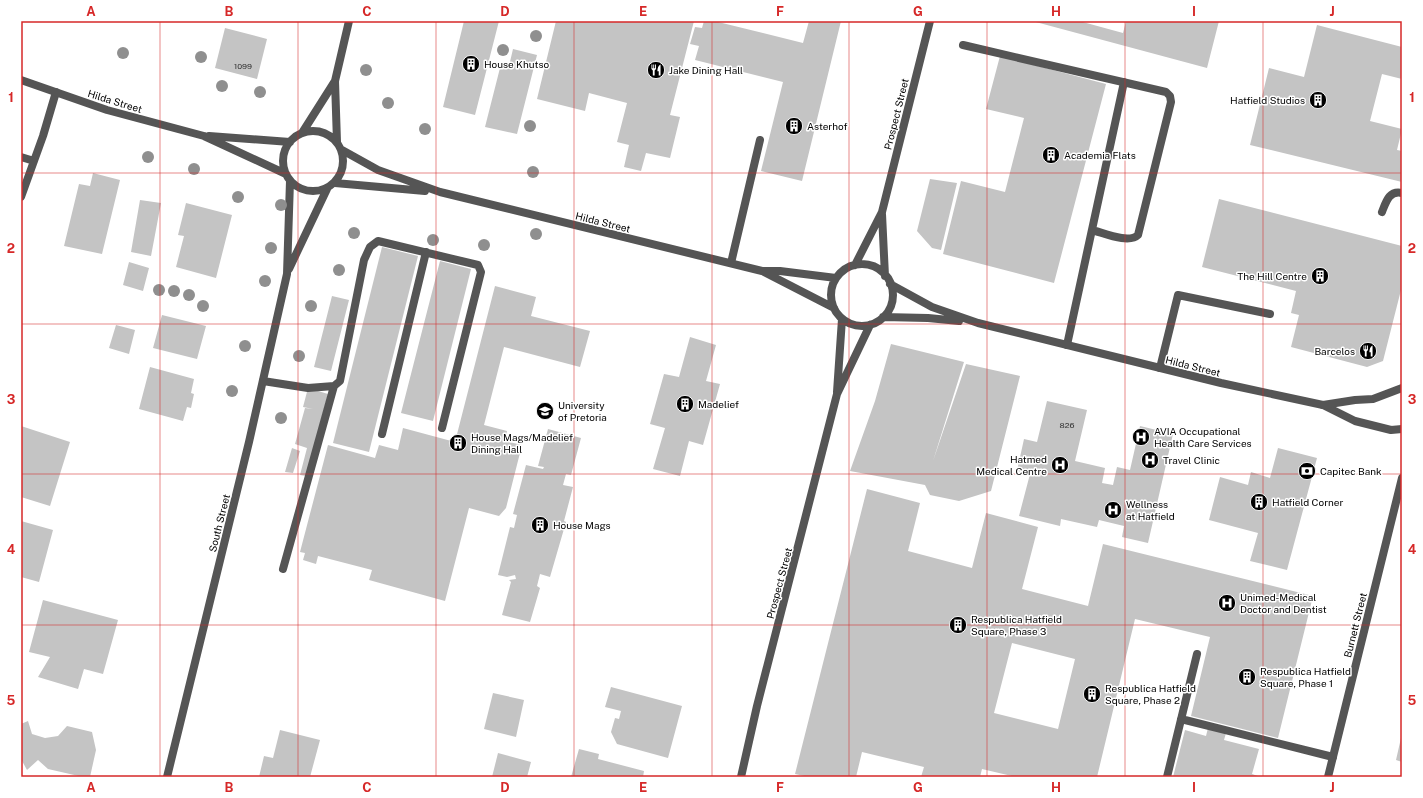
<svg xmlns="http://www.w3.org/2000/svg" width="1423" height="798" font-family="'Public Sans',sans-serif">
  <rect width="100%" height="100%" fill="#fff"/>
  <path fill="#c4c4c4" fill-rule="evenodd" d="M464 21H499L475 115 443 107Z
    M556 21H694L670 115 680 117 670 158 646 153 641 171 624 167 629 145 617 142 627 103 589 93 585 111 537 99Z
    M704 21H714L803 43 809 21H841L802 181 761 171 783 82 695 60 699 46 690 44 695 27 702 28Z
    M1032 21H1079L1123 33 1126 21H1219L1207 68Z
    M1317 25 1402 47V79L1382 74 1370 121 1402 129 1397 150 1402 151V182L1250 145 1269 68 1304 77Z
    M225 28 267 39 257 79 215 68Z
    M513 49 537 55 517 134 485 127 501 64 509 66Z
    M1000 56 1106 84 1054 283 943 254 961 181 1005 192 1024 118 986 109Z
    M93 173 120 180 102 254 64 246 79 184 90 186Z
    M930 179 957 183 941 250 932 248 917 231Z
    M1219 199 1402 246V286L1383 361 1367 367 1291 347 1299 315 1291 313 1296 291 1202 267Z
    M140 200 161 203 151 256 131 252Z
    M186 203 232 215 216 278 176 267 184 236 178 235Z
    M382 247 418 256 369 452 333 443Z
    M440 261 471 269 433 421 401 413Z
    M129 262 149 268 143 291 123 285Z
    M495 286 536 297 531 316 590 331 580 367 504 347 484 425 507 431 505 441 522 445 506 508 499 516 469 508 445 601 369 580 372 570 318 556 316 564 303 560 305 553 300 552 328 445 375 458 379 445 398 450 403 428 455 442Z
    M332 296 349 300 331 371 314 367Z
    M162 315 206 326 197 359 153 348Z
    M116 325 135 330 129 354 109 348Z
    M690 337 716 345 706 381 720 384 703 445 689 441 680 476 653 469 665 428 650 424 664 374 679 377Z
    M891 344 964 362 933 461 966 364 1020 376 991 491 959 501 930 495 925 485 850 471 875 401Z
    M150 367 194 379 191 393 194 394 191 408 187 407 183 421 139 409Z
    M308 388 328 394 306 476 300 475 307 448 295 444 305 408 313 409 303 407Z
    M1047 401 1087 410 1075 461 1105 468 1102 483 1113 485 1117 467 1130 470 1140 426 1173 434 1148 543 1122 537 1124 526 1099 520 1097 527 1061 519 1060 526 1019 516 1030 474 1017 471 1024 439 1037 442Z
    M21 426 70 442 50 506 21 497Z
    M548 429 581 438 571 475 566 474 563 485 573 487 564 521 566 522 550 577 540 574 537 586 540 588 530 622 502 615 511 582 509 580 516 579 515 575 507 577 498 575 510 527 514 528 517 515 513 514 526 465 543 469 544 467 538 466Z
    M292 448 300 451 293 473 285 472Z
    M1278 448 1317 458 1287 570 1250 561 1258 533 1209 520 1220 477 1248 485 1251 472 1270 478Z
    M867 489 920 503 908 551 972 568 986 513 1038 527 1022 589 1088 606 1103 544 1313 596 1278 738 1191 716 1210 637 1135 619 1097 777H1016L982 769 980 777H921L924 767 862 752 856 777H809L795 774ZM1012 643 1075 659 1058 729 994 713Z
    M21 521 53 530 39 582 21 577Z
    M43 600 118 620 103 674 84 669 78 689 38 677 50 657 29 652Z
    M611 687 682 706 668 758 617 744 611 732 615 718 619 719 621 711 605 707Z
    M493 693 524 700 516 737 484 729Z
    M28 721 32 734 45 738 58 736 67 726 92 732 96 750 90 777H83L48 769 38 760 27 770 21 759V724Z
    M1208 728 1226 733 1224 740 1259 749 1252 774 1261 777H1173L1185 730 1206 736Z
    M280 730 320 740 310 777H259L264 756 273 758Z
    M1401 738H1402V762L1396 760Z
    M579 749 599 754 598 759 644 771 643 777H571Z
    M498 753 531 762 527 777H492Z"/>
  <g fill="none" stroke-linecap="round" stroke-linejoin="round">
    <path stroke="#555" stroke-width="8" d="M963 45 1166 92 1170 96 1171 102 1138 235C1129 244 1104 233 1092 230
      M21 157 34 161
      M21 197 43 136 56 92
      M1382 212C1386 202 1389 190 1402 193
      M731 263 760 140
      M1067 345 1124 82
      M1160 368 1178 295 1270 314
      M263 381 308 388 334 386 340 381 364 260 370 247 378 241 478 265 481 272 442 428
      M382 434 426 252
      M283 569 334 386
      M1181 719 1333 757
      M1167 777 1197 654"/>
    <path stroke="#555" stroke-width="8" d="M21 80 107 110 204 136 286 174
      M283 161a30 30 0 1 1 60 0a30 30 0 1 1-60 0Z
      M302 133 335 81
      M209 136 290 142
      M337 142 335 81 349 21
      M342 150 378 170 440 192 762 271H780L836 278
      M335 183 425 191
      M882 214 885 276
      M831 295a31 31 0 1 1 62 0a31 31 0 1 1-62 0Z
      M855 265 882 212 930 21
      M289 269 327 189
      M764 272 834 308
      M890 284 932 307 978 323 1221 383 1323 405 1355 421 1391 430 1402 429
      M883 317 928 318 959 321
      M837 392 842 319
      M167 777 249 442 287 274 290 181
      M741 777 757 706 837 394 870 325"/>
    <path stroke="#555" stroke-width="8" d="M1323 405 1355 400 1373 399 1402 388
      M1328 777 1402 478"/>
  </g>
  <g fill="#8f8f8f">
    <circle cx="536" cy="36" r="6"/>
    <circle cx="503" cy="50" r="6"/>
    <circle cx="123" cy="53" r="6"/>
    <circle cx="201" cy="57" r="6"/>
    <circle cx="366" cy="70" r="6"/>
    <circle cx="222" cy="86" r="6"/>
    <circle cx="260" cy="92" r="6"/>
    <circle cx="388" cy="103" r="6"/>
    <circle cx="530" cy="126" r="6"/>
    <circle cx="425" cy="129" r="6"/>
    <circle cx="148" cy="157" r="6"/>
    <circle cx="194" cy="169" r="6"/>
    <circle cx="533" cy="172" r="6"/>
    <circle cx="238" cy="197" r="6"/>
    <circle cx="281" cy="205" r="6"/>
    <circle cx="354" cy="233" r="6"/>
    <circle cx="536" cy="234" r="6"/>
    <circle cx="433" cy="240" r="6"/>
    <circle cx="484" cy="245" r="6"/>
    <circle cx="271" cy="248" r="6"/>
    <circle cx="339" cy="270" r="6"/>
    <circle cx="265" cy="281" r="6"/>
    <circle cx="159" cy="290" r="6"/>
    <circle cx="174" cy="291" r="6"/>
    <circle cx="189" cy="295" r="6"/>
    <circle cx="203" cy="306" r="6"/>
    <circle cx="311" cy="306" r="6"/>
    <circle cx="245" cy="346" r="6"/>
    <circle cx="299" cy="356" r="6"/>
    <circle cx="232" cy="391" r="6"/>
    <circle cx="281" cy="418" r="6"/>
  </g>
  <path fill="none" stroke="#d62828" stroke-width="1" stroke-opacity="0.55" d="M160 21V777M298 21V777M436 21V777M574 21V777M712 21V777M849 21V777M987 21V777M1125 21V777M1263 21V777M21 173H1402M21 324H1402M21 474H1402M21 625H1402"/>
  <defs>
    <symbol id="building-disc" viewBox="-11 -11 22 22"><circle r="9.5" fill="#000" stroke="#fff"/><path d="M-4-6H4V6H1V3H-1V6H-4ZM-2.5-4.3h1.7v1.8h-1.7ZM.8-4.3h1.7v1.8H.8ZM-2.5-1h1.7V.8h-1.7ZM.8-1h1.7V.8H.8Z" fill="#fff"/></symbol>
    <symbol id="restaurant-disc" viewBox="-11 -11 22 22"><circle r="9.5" fill="#000" stroke="#fff"/><path d="M-5-6h1v4h1v-4h1v4h1v-4h1v5L-1.5 .5V6h-2V.5L-5-1ZM5-6V6H3V1.5H1.5Q1.5-4 5-6Z" fill="#fff"/></symbol>
    <symbol id="university-disc" viewBox="-11 -11 22 22"><circle r="9.5" fill="#000" stroke="#fff"/><path d="M0-5L7-2L0 1L-7-2ZM-4 1L0 2.5L4 1V4Q0 6-4 4Z" fill="#fff"/></symbol>
    <symbol id="hospital-disc" viewBox="-11 -11 22 22"><circle r="9.5" fill="#000" stroke="#fff"/><path d="M-5-5h3v3.5h4V-5h3V5h-3V1.5h-4V5h-3Z" fill="#fff"/></symbol>
    <symbol id="bank-disc" viewBox="-11 -11 22 22"><circle r="9.5" fill="#000" stroke="#fff"/><path d="M-6-4H6V4H-6ZM0-2.3a2.3 2.3 0 1 0 0 4.6a2.3 2.3 0 1 0 0-4.6Z" fill="#fff"/></symbol>
  </defs>
  <g fill-rule="evenodd">
    <use href="#building-disc" x="461" y="54" width="20" height="20"/>
    <use href="#restaurant-disc" x="646" y="60" width="20" height="20"/>
    <use href="#building-disc" x="1308" y="90" width="20" height="20"/>
    <use href="#building-disc" x="784" y="116" width="20" height="20"/>
    <use href="#building-disc" x="1041" y="145" width="20" height="20"/>
    <use href="#building-disc" x="1310" y="266" width="20" height="20"/>
    <use href="#restaurant-disc" x="1358" y="341" width="20" height="20"/>
    <use href="#building-disc" x="675" y="394" width="20" height="20"/>
    <use href="#university-disc" x="535" y="401" width="20" height="20"/>
    <use href="#hospital-disc" x="1131" y="427" width="20" height="20"/>
    <use href="#building-disc" x="448" y="433" width="20" height="20"/>
    <use href="#hospital-disc" x="1140" y="450" width="20" height="20"/>
    <use href="#hospital-disc" x="1050" y="455" width="20" height="20"/>
    <use href="#bank-disc" x="1297" y="461" width="20" height="20"/>
    <use href="#building-disc" x="1249" y="492" width="20" height="20"/>
    <use href="#hospital-disc" x="1103" y="500" width="20" height="20"/>
    <use href="#building-disc" x="530" y="515" width="20" height="20"/>
    <use href="#hospital-disc" x="1217" y="593" width="20" height="20"/>
    <use href="#building-disc" x="948" y="615" width="20" height="20"/>
    <use href="#building-disc" x="1237" y="667" width="20" height="20"/>
    <use href="#building-disc" x="1082" y="684" width="20" height="20"/>
  </g>
  <g text-anchor="middle" stroke-width="3" stroke-linejoin="round" paint-order="stroke">
    <g font-size="8" fill="#313131">
      <text x="243" y="69">1099</text>
      <text x="1067" y="428">826</text>
    </g>
    <g font-size="10" fill="#000" stroke="#fff" text-anchor="start">
      <text x="484" y="68">House Khutso</text>
      <text x="669" y="74">Jake Dining Hall</text>
      <text x="1305" y="104" text-anchor="end">Hatfield Studios</text>
      <text x="807" y="130">Asterhof</text>
      <text x="1064" y="159">Academia Flats</text>
      <text x="1307" y="280" text-anchor="end">The Hill Centre</text>
      <text x="1355" y="355" text-anchor="end">Barcelos</text>
      <text x="698" y="408">Madelief</text>
      <text x="558" y="409">University<tspan x="558" dy="12">of Pretoria</tspan></text>
      <text x="1154" y="435">AVIA Occupational<tspan x="1154" dy="12">Health Care Services</tspan></text>
      <text x="471" y="441">House Mags/Madelief<tspan x="471" dy="12">Dining Hall</tspan></text>
      <text x="1047" y="463" text-anchor="end">Hatmed<tspan x="1047" dy="12">Medical Centre</tspan></text>
      <text x="1163" y="464">Travel Clinic</text>
      <text x="1320" y="475">Capitec Bank</text>
      <text x="1272" y="506">Hatfield Corner</text>
      <text x="1126" y="508">Wellness<tspan x="1126" dy="12">at Hatfield</tspan></text>
      <text x="553" y="529">House Mags</text>
      <text x="1240" y="601">Unimed-Medical<tspan x="1240" dy="12">Doctor and Dentist</tspan></text>
      <text x="971" y="623">Respublica Hatfield<tspan x="971" dy="12">Square, Phase 3</tspan></text>
      <text x="1260" y="675">Respublica Hatfield<tspan x="1260" dy="12">Square, Phase 1</tspan></text>
      <text x="1105" y="692">Respublica Hatfield<tspan x="1105" dy="12">Square, Phase 2</tspan></text>
    </g>
    <g font-size="10" fill="#000" stroke="#fff">
      <text transform="translate(115 101) rotate(17)" y="4">Hilda Street</text>
      <text transform="translate(896 114) rotate(-76)" y="4">Prospect Street</text>
      <text transform="translate(603 222) rotate(14)" y="4">Hilda Street</text>
      <text transform="translate(1193 366) rotate(14)" y="4">Hilda Street</text>
      <text transform="translate(219 523) rotate(-76)" y="4">South Street</text>
      <text transform="translate(779 583) rotate(-75)" y="4">Prospect Street</text>
      <text transform="translate(1355 625) rotate(-76)" y="4">Burnett Street</text>
    </g>
  </g>
  <rect width="1423" height="798" fill="none" stroke="#ffffff" stroke-width="44"/>
  <rect x="22" y="22" width="1379" height="754" fill="none" stroke="#d62828" stroke-width="1.5"/>
  <g font-size="13" text-anchor="middle" font-weight="bold" fill="#d62828">
    <text x="91" y="16">A</text>
    <text x="229" y="16">B</text>
    <text x="367" y="16">C</text>
    <text x="505" y="16">D</text>
    <text x="643" y="16">E</text>
    <text x="780" y="16">F</text>
    <text x="918" y="16">G</text>
    <text x="1056" y="16">H</text>
    <text x="1194" y="16">I</text>
    <text x="1332" y="16">J</text>
    <text x="11" y="102">1</text>
    <text x="1412" y="102">1</text>
    <text x="11" y="253">2</text>
    <text x="1412" y="253">2</text>
    <text x="11" y="404">3</text>
    <text x="1412" y="404">3</text>
    <text x="11" y="554">4</text>
    <text x="1412" y="554">4</text>
    <text x="11" y="705">5</text>
    <text x="1412" y="705">5</text>
    <text x="91" y="792">A</text>
    <text x="229" y="792">B</text>
    <text x="367" y="792">C</text>
    <text x="505" y="792">D</text>
    <text x="643" y="792">E</text>
    <text x="780" y="792">F</text>
    <text x="918" y="792">G</text>
    <text x="1056" y="792">H</text>
    <text x="1194" y="792">I</text>
    <text x="1332" y="792">J</text>
  </g>
</svg>
